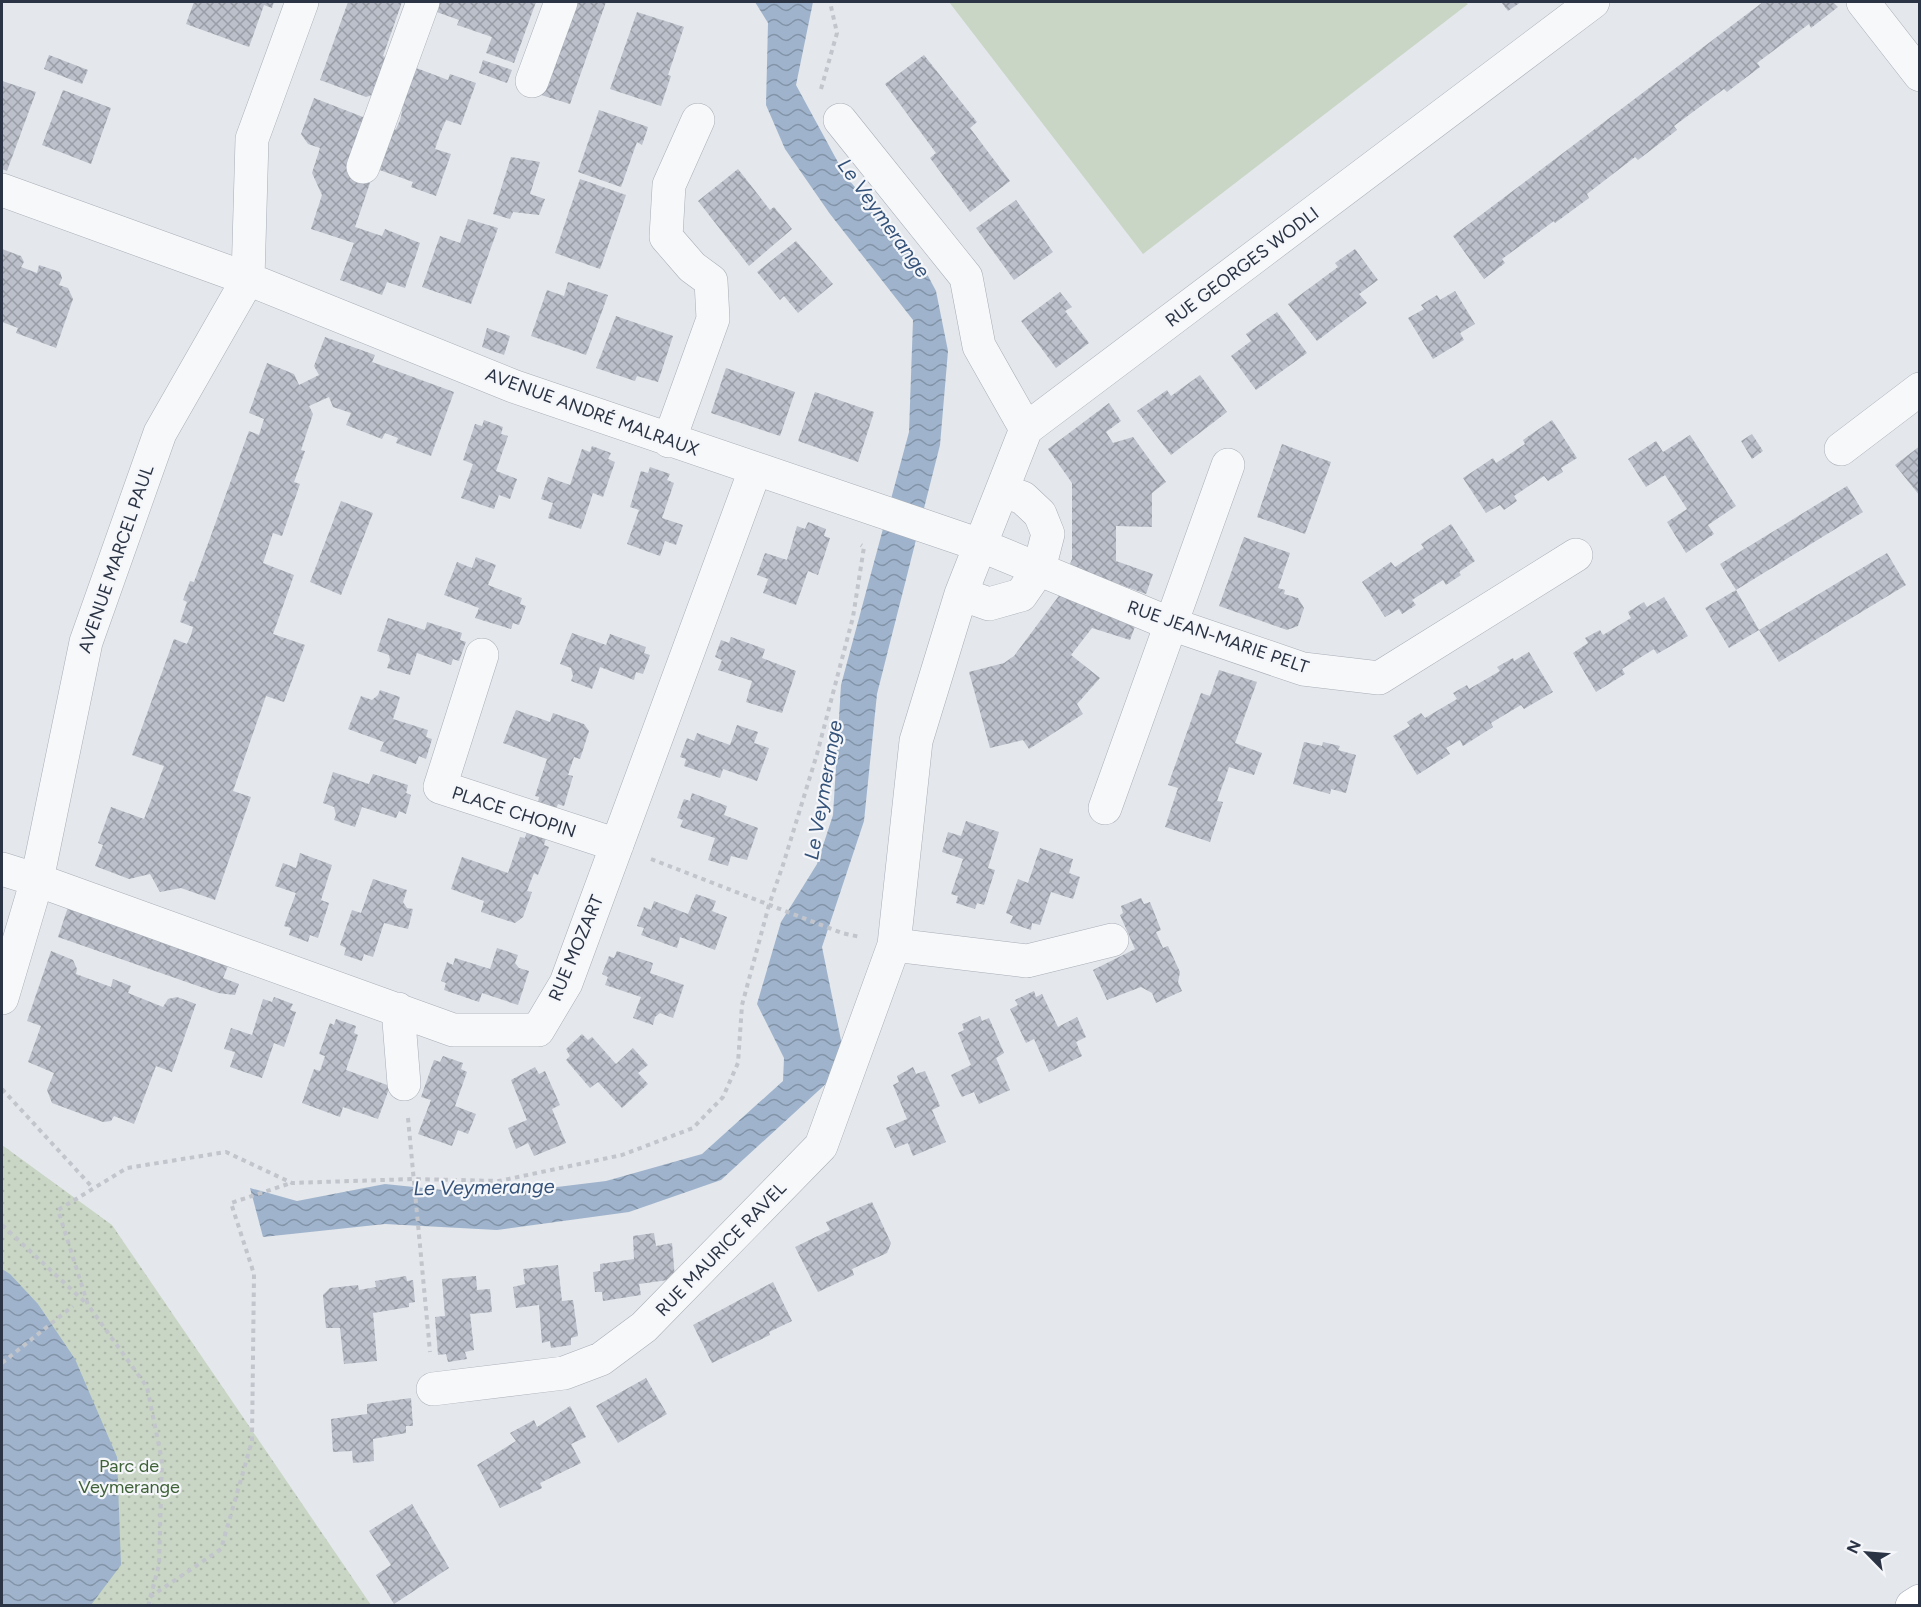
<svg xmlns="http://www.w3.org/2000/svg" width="1921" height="1607" font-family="Figtree,sans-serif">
  <defs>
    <pattern id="park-dots" width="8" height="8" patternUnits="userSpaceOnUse" patternTransform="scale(1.5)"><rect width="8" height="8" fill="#c9d6c5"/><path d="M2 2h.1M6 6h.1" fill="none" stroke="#adb8ab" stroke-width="1.8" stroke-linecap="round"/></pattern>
    <pattern id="water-waves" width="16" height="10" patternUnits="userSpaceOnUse" patternTransform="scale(1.5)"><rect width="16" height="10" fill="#9fb4cc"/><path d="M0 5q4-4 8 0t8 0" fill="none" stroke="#8293a7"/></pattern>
    <pattern id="building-cross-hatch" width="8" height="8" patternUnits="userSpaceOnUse" patternTransform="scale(1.5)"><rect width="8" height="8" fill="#bbc0ca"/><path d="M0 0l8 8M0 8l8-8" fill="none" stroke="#989da6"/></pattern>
  </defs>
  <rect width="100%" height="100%" fill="#e4e7ec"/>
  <path fill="#c9d6c5" d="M949 2H1465L1468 4 1143 254Z"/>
  <path fill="url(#park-dots)" d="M2 1145 112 1225 371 1605H2Z"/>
  <path fill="url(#water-waves)" d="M755 2H813L796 85 846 177 919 259 936 291 948 351 940 445 877 694 864 821 822 947 843 1050 841 1070 721 1180 629 1212 497 1230 385 1224 263 1237 250 1188 297 1201 385 1184 491 1195 606 1181 702 1154 783 1081 784 1058 757 1004 781 922 817 864 833 815 841 685 909 432 913 320 830 214 785 149 766 105 768 23Z
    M2 1269 10 1274 38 1304 75 1359 117 1457 121 1565 91 1605H2Z"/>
  <path fill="url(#building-cross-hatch)" d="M194 2H274L272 8 264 5 249 47 186 24Z
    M348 2H402L383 56 393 60 381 92 366 97 320 80Z
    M434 2H536L514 63 486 53 492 37 457 25 459 20 431 10Z
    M574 2H606L570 104 541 95Z
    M1501 2H1521L1508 11Z
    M1763 2H1833L1838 7 1811 28 1809 24 1757 63 1760 67 1727 92 1724 89 1674 126 1677 130 1638 160 1635 157 1587 194 1589 198 1555 223 1554 221 1502 259 1505 263 1484 279 1453 236Z
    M637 12 684 27 668 75 671 76 661 106 610 89Z
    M49 55 88 70 82 84 44 69Z
    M924 55 977 122 970 128 1010 181 970 212 930 158 936 153 885 84Z
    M483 60 512 70 507 83 479 73Z
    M411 66 448 80 450 74 476 83 461 125 446 120 440 134 435 149 451 154 436 196 411 187 413 182 374 168 386 135 396 129 400 120 402 112 398 103Z
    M2 81 36 92 7 171 2 169Z
    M63 90 111 108 91 164 42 145Z
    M314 98 363 117 369 125 352 177 370 183 355 227 382 236 385 229 420 243 405 288 387 282 382 295 340 280 354 243 311 229 322 195 312 173 320 148 308 144 301 134Z
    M599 110 648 127 642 145 637 142 621 187 578 172Z
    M511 157 540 162 530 194 545 199 539 215 513 212 510 219 493 214Z
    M738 169 770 210 774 207 792 229 749 266 698 201Z
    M580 179 626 195 600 269 555 253Z
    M1016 200 1053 252 1014 280 976 228Z
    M468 219 498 228 471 304 422 287 440 236 460 243Z
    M796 241 833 284 798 313 784 296 780 300 757 272Z
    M2 249 21 256 24 262 21 267 37 273 39 265 60 272 62 278 59 285 68 288 73 299 56 348 16 333 18 328 2 322Z
    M1355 249 1378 280 1359 294 1367 303 1317 341 1288 304 1338 267 1335 263Z
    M568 282 608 295 586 355 531 336 547 290 564 296Z
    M1455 291 1475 324 1460 333 1464 340 1433 359 1408 318 1424 309 1421 305 1437 295 1440 300Z
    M1060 292 1072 307 1065 311 1089 343 1056 368 1021 321Z
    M1277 312 1307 353 1256 390 1231 356 1251 341 1246 334Z
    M616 316 673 336 658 382 637 376 635 381 596 368Z
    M487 328 510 336 504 355 482 347Z
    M325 337 375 355 372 362 454 392 431 456 396 443 398 438 385 433 382 439 346 425 351 413 333 407 329 397 309 406 313 414 301 450 305 451 294 482 300 484 282 536 273 533 263 563 294 575 273 634 305 645 284 702 266 696 233 791 251 797 215 900 181 888 160 892 150 874 129 879 95 866 103 845 98 843 111 807 144 819 164 766 132 755 174 639 187 644 191 635 193 627 180 622 187 602 183 600 190 581 194 582 249 431 259 435 264 419 249 413 267 363 294 374 299 385 319 375 314 366Z
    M726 368 795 392 780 436 711 413Z
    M1200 375 1227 412 1171 455 1137 411 1167 390 1171 396Z
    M815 392 874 412 858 462 798 441Z
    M1109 403 1121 421 1106 432 1113 443 1133 437 1166 482 1152 493V527L1116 526V561L1153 574 1146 594 1069 566 1072 559V483L1048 449Z
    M484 420 503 427 501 434 508 436 496 471 517 479 510 499 499 495 494 509 461 498 473 464 463 460 475 424 482 426Z
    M1552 420 1577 458 1561 468 1563 472 1548 481 1544 476 1514 496 1517 501 1504 510 1500 505 1486 513 1463 478 1493 458 1496 463 1525 444 1523 440Z
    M1752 434 1763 451 1752 459 1741 441Z
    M1690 435 1736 506 1708 525 1714 534 1686 553 1667 522 1687 509 1665 475 1646 487 1628 459 1656 441 1663 452Z
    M1282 444 1331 462 1305 534 1257 517Z
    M592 446 611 453 608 459 615 462 603 497 593 493 581 529 548 518 553 503 541 499 548 477 570 485 582 449 590 452Z
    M1920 446V496L1895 465Z
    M650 467 670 474 667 480 674 483 662 518 683 525 676 545 665 541 660 556 627 544 639 510 630 507 641 471 648 473Z
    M1847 486 1863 512 1736 590 1759 630 1729 648 1705 608 1736 590 1720 564Z
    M341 501 373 513 341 595 310 582Z
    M808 522 826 529 824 536 830 538 818 575 808 571 796 605 763 593 768 579 757 575 765 553 787 560 797 526 805 529Z
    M1451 524 1475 561 1459 572 1461 575 1446 585 1443 580 1412 600 1416 605 1402 614 1399 609 1385 617 1362 582 1391 562 1395 567 1424 548 1421 544Z
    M1244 537 1290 553 1278 588 1285 590 1284 594 1298 598 1304 608 1298 626 1287 630 1219 606Z
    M1887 553 1906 585 1779 662 1759 630Z
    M476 557 496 565 488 585 522 598 520 604 526 606 519 625 513 623 511 629 475 618 479 608 444 595 457 562 472 568Z
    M1061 593 1137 621 1130 640 1092 628 1071 655 1100 678 1077 704 1083 714 1029 749 1023 740 990 748 969 672 1004 663 1014 656Z
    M1664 597 1688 636 1657 654 1654 649 1622 669 1625 674 1596 692 1573 653 1588 643 1585 638 1600 630 1603 635 1631 618 1628 612 1644 602 1647 607Z
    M388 618 425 630 427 622 462 633 460 640 466 642 459 661 453 659 451 665 417 653 410 675 387 668 390 660 389 655 377 651Z
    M572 633 606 645 610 634 646 647 644 653 650 655 643 674 636 672 634 680 600 667 592 689 571 681 573 676 571 668 560 664Z
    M731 637 765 649 762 658 796 671 782 713 746 702 752 681 718 670 722 660 715 657 721 640 729 643Z
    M1529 652 1553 692 1524 709 1521 705 1491 723 1493 727 1463 746 1460 740 1446 748 1450 754 1417 775 1393 736 1410 726 1407 722 1421 713 1425 718 1457 699 1453 693 1467 685 1469 689 1500 671 1497 667 1513 658 1514 661Z
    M1219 670 1257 682 1235 743 1262 753 1254 775 1229 767 1217 801 1223 802 1210 842 1165 827 1178 788 1168 785 1172 774 1201 693 1210 696Z
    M380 690 400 697 393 719 428 730 426 737 432 739 426 759 419 756 416 764 380 751 384 742 348 729 361 696 372 700 378 695Z
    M516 710 550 722 553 713 584 724 589 731 580 759 574 757 568 775 573 776 564 806 558 804 556 809 538 803 539 797 535 796 547 759 503 743Z
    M737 725 758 732 754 743 769 748 757 781 723 769 720 778 684 766 686 759 680 757 687 738 694 741 697 733 730 745Z
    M1304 742 1322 746 1323 742 1340 746 1338 750 1356 755 1346 793 1331 789 1330 794 1293 784Z
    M333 772 369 784 373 774 408 785 406 793 411 795 406 814 399 811 396 818 362 807 355 827 334 820 336 815 334 807 323 803Z
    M692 793 727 806 724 815 758 828 747 860 731 856 728 866 708 860 715 838 680 827 683 820 677 818 684 799 690 801Z
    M966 821 999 832 988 868 995 870 984 905 977 903 975 909 956 903 958 896 951 894 963 859 942 852 948 832 961 836Z
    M527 831 546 838 544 845 549 847 538 875 534 873 527 891 532 892 523 917 515 923 481 912 484 901 451 889 462 857 508 873 520 837 525 838Z
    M1040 848 1073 859 1069 873 1080 877 1073 899 1051 892 1040 925 1032 923 1031 930 1010 923 1013 916 1006 913 1018 879 1028 883Z
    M300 853 332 865 321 900 329 903 318 938 310 935 308 942 289 935 291 928 284 926 296 893 275 886 283 863 296 868Z
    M373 879 407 890 403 902 407 908 413 909 408 929 384 923 373 957 364 954 362 961 344 955 346 948 340 945 352 910 361 913Z
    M696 894 716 901 712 911 727 917 715 950 680 937 677 948 641 935 644 928 637 926 644 907 651 910 654 901 688 914Z
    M1141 898 1144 904 1150 902 1161 930 1156 932 1163 948 1168 946 1180 972 1178 982 1182 991 1156 1003 1152 993 1141 987 1107 1000 1093 970 1135 949 1120 915 1123 913 1121 906Z
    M69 904 228 966 223 978 239 984 235 995 218 993 58 937Z
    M497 948 518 955 515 963 519 968 529 971 518 1005 482 993 479 1002 444 990 446 983 441 981 447 962 453 965 455 958 490 969Z
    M51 951 73 960 77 969 76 974 111 987 113 979 131 986 128 993 163 1007 168 999 177 997 196 1004 172 1072 156 1066 134 1124 114 1116 111 1121 103 1122 52 1103 47 1090 54 1073 28 1062 41 1026 27 1021Z
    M617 951 653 963 650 973 684 985 673 1018 660 1013 655 1017 653 1025 633 1018 641 997 605 985 608 977 602 974 609 956 614 958Z
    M1034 991 1036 997 1042 994 1058 1027 1077 1017 1086 1037 1076 1042 1082 1056 1049 1072 1034 1039 1026 1043 1010 1009 1018 1005 1015 1000Z
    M274 997 293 1004 290 1010 296 1012 284 1047 274 1043 262 1078 230 1067 235 1052 224 1049 231 1028 252 1035 263 999 272 1002Z
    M980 1016 982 1021 989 1018 1004 1053 996 1058 1010 1090 979 1104 974 1092 962 1097 951 1075 971 1065 958 1033 964 1030 962 1024Z
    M336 1019 356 1026 354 1033 358 1035 346 1070 390 1086 378 1119 343 1107 340 1117 302 1103 314 1069 320 1071 325 1056 319 1054 330 1023 334 1025Z
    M582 1034 588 1040 592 1037 616 1064 633 1048 648 1065 638 1073 648 1084 622 1108 598 1082 590 1088 566 1060 570 1056 566 1049Z
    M443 1056 463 1063 461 1069 467 1072 455 1106 476 1114 468 1134 458 1130 452 1146 418 1134 431 1100 421 1097 434 1060 440 1062Z
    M535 1067 539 1074 545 1071 560 1105 552 1109 566 1143 534 1156 528 1143 516 1149 508 1128 527 1120 511 1080Z
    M913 1067 916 1074 925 1071 940 1106 932 1110 946 1142 913 1156 908 1143 895 1148 886 1128 907 1119 893 1085 899 1082 897 1076Z
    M872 1202 891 1243 887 1253 852 1269 854 1275 818 1292 795 1247 830 1230 826 1222Z
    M654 1233 656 1246 672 1243 675 1279 639 1284 641 1295 603 1301 602 1292H595L593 1272 600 1271V1264L634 1259 633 1236Z
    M558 1265 562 1301 573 1300 578 1336 571 1338V1345L551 1348 550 1341 542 1343 539 1305 516 1308 513 1287 525 1284 523 1269Z
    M406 1276 407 1281 413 1280 415 1302 409 1303V1307L373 1313 377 1361 344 1364 340 1328H326L323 1295 330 1288 358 1285 359 1290 376 1287 375 1281Z
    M476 1276 477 1290 490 1289 492 1312 470 1314 474 1350 465 1352 467 1359 448 1362 446 1354 438 1355 435 1317 445 1316 442 1279Z
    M773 1282 792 1321 769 1332 770 1335 712 1363 693 1325Z
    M646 1378 667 1414 618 1443 596 1406Z
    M411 1398 413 1426H406V1433L373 1439 374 1461 353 1463 352 1451 333 1452 331 1419 367 1414V1404Z
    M570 1406 586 1437 571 1444 581 1463 540 1483 542 1488 500 1508 477 1465 516 1441 510 1433 534 1420 537 1427Z
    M412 1504 449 1568 394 1604 376 1575 391 1565 369 1531Z"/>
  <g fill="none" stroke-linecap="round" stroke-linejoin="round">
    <defs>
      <path id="minor" d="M1863 2 1920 75
        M532 81 561 2
        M840 120 966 277 979 346 1026 429
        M363 167 423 2
        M2 190 248 279 513 386 980 545 1171 624 1303 669 1379 678 1576 555
        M1026 429 1593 2
        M669 441 713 319 711 281 692 267 666 237 669 185 698 120
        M1841 449 1920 389
        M1002 490 1023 498 1040 514 1048 534 1039 569 1021 595 989 604 961 594 1026 429
        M482 655 440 787 617 845
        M1105 808 1228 465
        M2 869 37 880 453 1030H538L566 983 755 470
        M894 945 1027 961 1112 940
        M2 998 37 880 86 642 160 433 248 279 252 139 302 2
        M398 1009 404 1084
        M433 1389 564 1373 601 1359 644 1327 821 1146 894 945 916 741 961 594"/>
      <path id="major" d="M1912 1606 1920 1601"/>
    </defs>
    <use href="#minor" stroke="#a9aeb7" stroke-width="34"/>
    <use href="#major" stroke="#a3abb8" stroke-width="34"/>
    <path stroke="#c2c5cb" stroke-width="4" stroke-dasharray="4.5 4.5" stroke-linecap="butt" d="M821 89 837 33 830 2
      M651 859 842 933 860 937
      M2 1089 93 1188
      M408 1118 430 1352
      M2 1225 87 1304
      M2 1363 73 1306
      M150 1597 221 1549 252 1441 254 1274 231 1203 291 1183
      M148 1606 159 1565 162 1461 147 1387 88 1305 58 1210 127 1168 226 1152 292 1183 413 1179 499 1181 622 1155 693 1128 723 1097 738 1063 742 1005 769 905 783 865 817 754 853 617 864 547 861 545"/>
    <use href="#minor" stroke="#f7f8fa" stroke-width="33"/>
    <use href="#major" stroke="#fff" stroke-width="33"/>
  </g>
  <g text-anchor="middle" stroke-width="4.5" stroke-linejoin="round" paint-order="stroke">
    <g font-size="18" fill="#2b3445" stroke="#f4f6f9">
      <text transform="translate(1242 267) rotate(-37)" y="6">RUE GEORGES WODLI</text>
      <text transform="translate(592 412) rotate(20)" y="6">AVENUE ANDRÉ MALRAUX</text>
      <text transform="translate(116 559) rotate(-71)" y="6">AVENUE MARCEL PAUL</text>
      <text transform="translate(1218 637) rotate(19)" y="6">RUE JEAN-MARIE PELT</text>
      <text transform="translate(514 812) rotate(18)" y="6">PLACE CHOPIN</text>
      <text transform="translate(576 948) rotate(-67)" y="6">RUE MOZART</text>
      <text transform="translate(721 1249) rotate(-46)" y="6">RUE MAURICE RAVEL</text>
    </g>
    <g font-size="18" fill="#3f6138" stroke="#f4f6f9">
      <text x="129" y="1472">Parc de<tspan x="129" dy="21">Veymerange</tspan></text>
    </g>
    <g font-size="20" font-style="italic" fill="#34527a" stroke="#f4f6f9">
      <text transform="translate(884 218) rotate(54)" y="7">Le Veymerange</text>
      <text transform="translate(823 790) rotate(-80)" y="7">Le Veymerange</text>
      <text transform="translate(484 1187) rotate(-1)" y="7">Le Veymerange</text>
    </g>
  </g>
  <rect width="1921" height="1607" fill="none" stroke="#2b3445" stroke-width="6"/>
  <g transform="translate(1867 1553) rotate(295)" stroke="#f4f6f9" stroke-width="4.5" paint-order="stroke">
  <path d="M0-4.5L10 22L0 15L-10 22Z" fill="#2b3445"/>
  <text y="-9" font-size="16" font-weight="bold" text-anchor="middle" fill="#2b3445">N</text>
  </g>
</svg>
